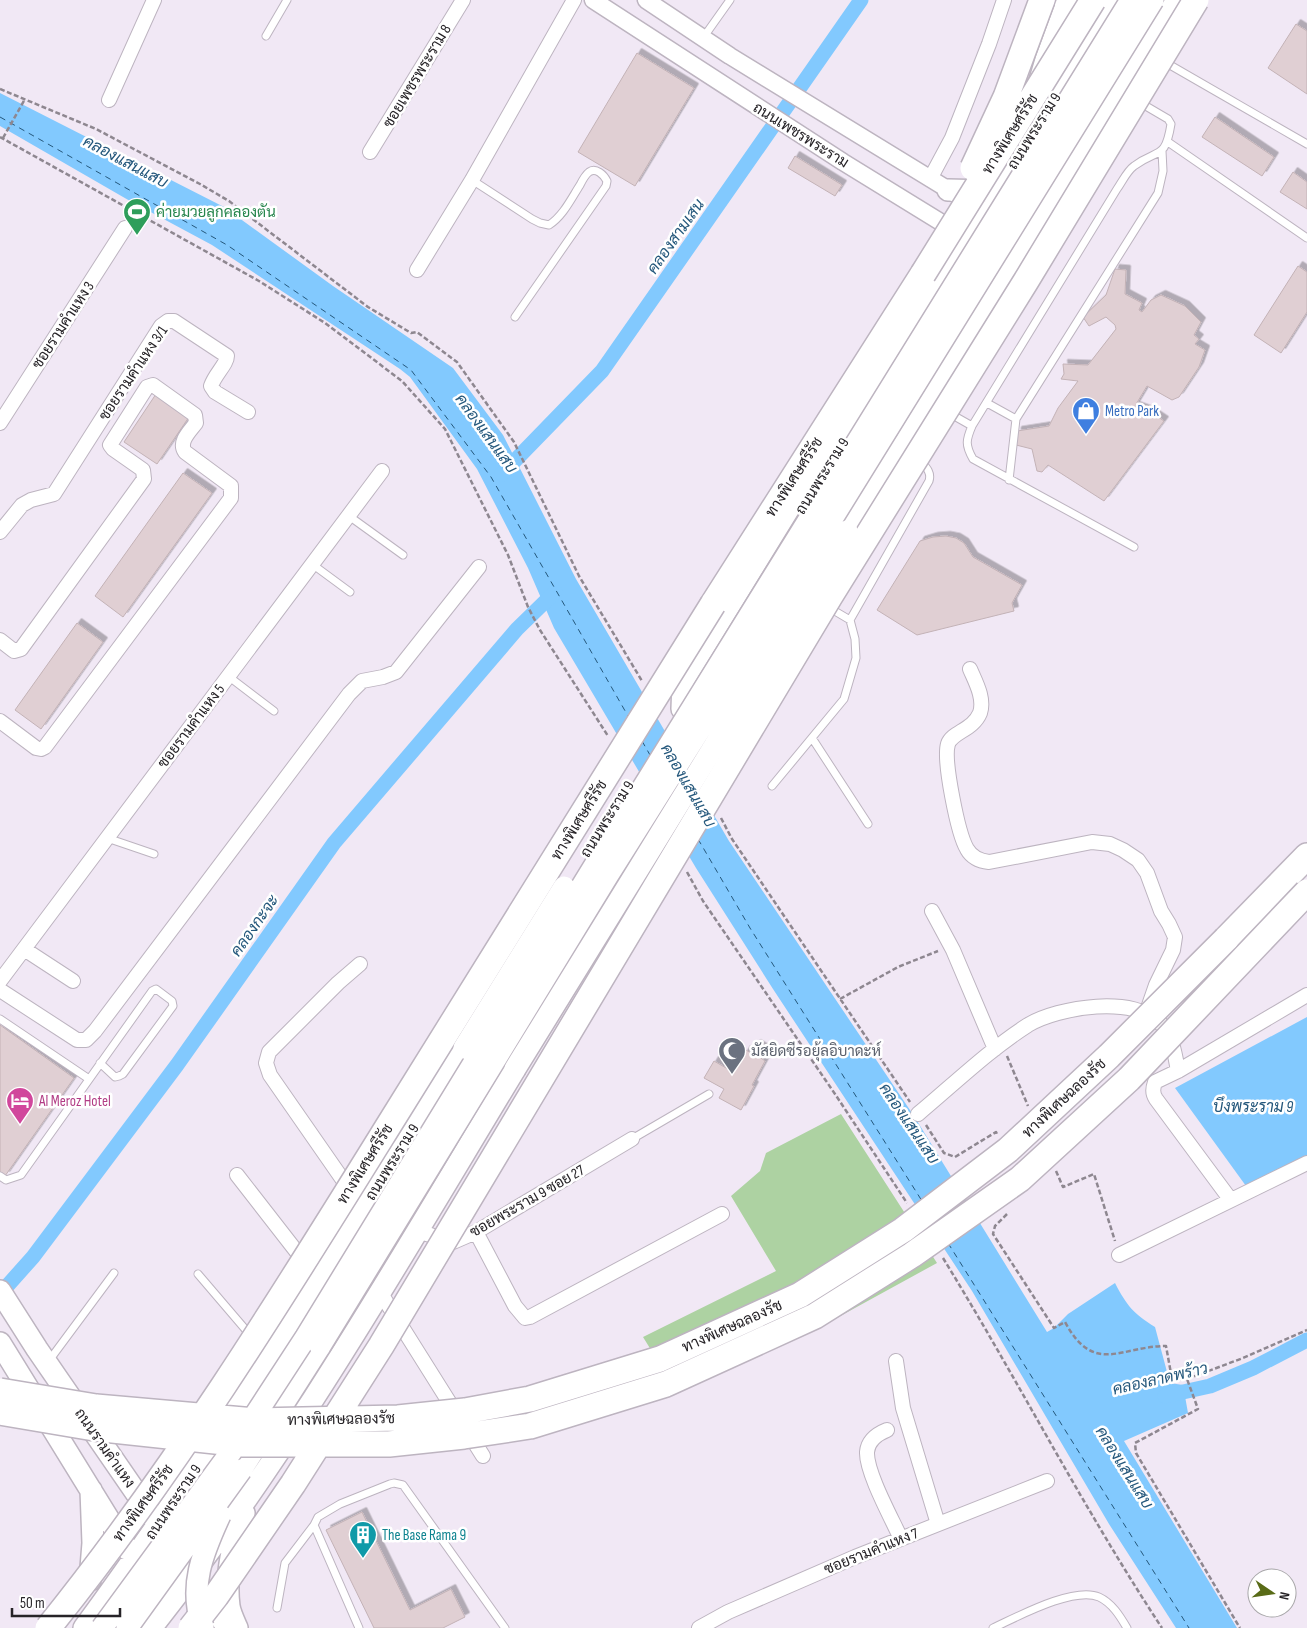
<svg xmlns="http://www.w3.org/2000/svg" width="1307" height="1628" font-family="'Sofia Sans Condensed',Sarabun,sans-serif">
  <defs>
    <filter id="shadow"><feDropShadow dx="4.5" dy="-4.5" stdDeviation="0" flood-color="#0004"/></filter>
  </defs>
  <rect width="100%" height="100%" fill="#f1e8f5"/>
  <path fill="#add2a2" d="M841 1114 937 1263 813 1331 677 1392 643 1337 776 1271 731 1196 760 1171 766 1153Z"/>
  <path fill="#82c9fe" d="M0 93 224 207 333 286 453 368 503 435 576 579 729 841 914 1116 1047 1332 1054 1328 1068 1314 1115 1283C1127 1306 1133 1313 1155 1327L1170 1383 1183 1385 1188 1413 1124 1441 1237 1628H1176L1109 1524 972 1291 773 989 696 868 554 628 528 568 477 469 410 377 400 369 212 245 130 201 0 126Z
    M1307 1017V1156L1246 1186 1175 1088Z"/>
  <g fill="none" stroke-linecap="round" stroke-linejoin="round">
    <path stroke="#82c9fe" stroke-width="15" d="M502 474 602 371 861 0
      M0 1294 33 1257 177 1065 334 843 517 629 555 592
      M1165 1396 1210 1386 1253 1368 1307 1340"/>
    <path stroke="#25587c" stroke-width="1" stroke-dasharray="6 5" stroke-linecap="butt" d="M0 117 227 245 411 370 491 477 628 716
      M642 741 650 755
      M698 839 750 928 922 1201
      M948 1243 1189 1628"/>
  </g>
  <path fill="#e0cfd3" stroke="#c3b2b6" filter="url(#shadow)" d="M1296 24 1307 31V94L1268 68Z
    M637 53 694 88 635 186 578 152Z
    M1215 117 1274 157 1262 176 1202 137Z
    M795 156 842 185 835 196 788 168Z
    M1293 172 1307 182V209L1280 192Z
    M1298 266 1307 272V312L1281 353 1254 335Z
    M1115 269 1126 270 1125 294 1142 303 1139 310 1142 312 1151 300 1161 295 1185 306 1201 322 1194 335 1199 339 1195 344 1205 350 1199 367 1179 397 1172 400 1147 386 1135 406 1149 411 1164 421 1104 501 1048 465 1042 472 1037 471 1032 449 1016 445 1017 431 1049 426 1058 408 1078 381 1061 379 1064 374 1063 364 1088 365 1116 329 1115 325 1106 317 1089 326 1083 317 1106 295Z
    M156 394 189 417 157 464 124 442Z
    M183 473 212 493 123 617 95 596Z
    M946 536 956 538 964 543 973 557 1022 585 1012 603 1014 611 917 635 877 610 920 541 933 537Z
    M77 623 103 642 41 729 15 710Z
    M0 1025 74 1078 5 1176 0 1172Z
    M756 1044 766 1050 761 1058 765 1061 752 1085 754 1086 741 1110 719 1098 724 1089 704 1078 714 1061 733 1072 746 1050 751 1053Z
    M362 1512 410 1610 451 1589 465 1617 443 1628H374L326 1530Z"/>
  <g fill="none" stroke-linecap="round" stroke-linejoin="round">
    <defs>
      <path id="service" d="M266 36 287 0
        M703 38 730 0
        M1163 61 1307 144
        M1168 142 1307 238
        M472 180 532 219 540 223 549 225C563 216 571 199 580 185 582 181 585 175 589 172 596 167 604 175 607 181L606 186 515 317
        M987 403 1016 419
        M949 413 972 426
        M1009 480 1016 419 1158 193 1163 171 1162 151
        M349 516 403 555
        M1134 547 973 459C965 445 966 440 972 426L1117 189C1122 182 1127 171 1134 166 1158 148 1165 161 1171 124L1168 119 1139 102
        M312 564 350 592
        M850 620 929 481C932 472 925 466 919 459
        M228 676 274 711
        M812 738 868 824
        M772 786 844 699 856 658 855 639 850 620 828 607
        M107 838 154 854
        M0 1019 89 1079
        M632 1139 709 1094
        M0 1176 6 1180 21 1175 152 991 156 989 172 1001 173 1006 123 1074 119 1076 115 1077 100 1063
        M198 1274 251 1336
        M48 1362 114 1273
        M314 1525 318 1517 340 1504 390 1484 394 1483 403 1485 505 1628
        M277 1608 285 1563 314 1525 359 1628
        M993 1628C1017 1617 1074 1586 1099 1597 1112 1603 1120 1616 1127 1628"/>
      <path id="minor" d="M109 100 154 0
        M370 152 463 0
        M930 179 952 138 989 44 1004 0
        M417 270 472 180 574 0
        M0 423 125 228
        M0 532 22 505 31 500 54 494 161 326 168 321H174L227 356C227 364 215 374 211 386L215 392 248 412
        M0 640 14 651 21 649 144 479 143 470 113 449 110 445 147 387 153 385 195 415 196 423C190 431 178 442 185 452L231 486V498L45 747 41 749 36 748 0 721
        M970 669C975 681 985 698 980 713 973 730 952 732 948 744 943 760 958 834 967 849 972 858 980 861 989 862L1092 842 1110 844 1123 850 1138 860 1147 873 1161 911 1169 924 1175 937 1173 950 1156 985 1147 1011
        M932 911 953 950 995 1049
        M24 949 73 981
        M0 981 382 471
        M0 990 77 1040H86L95 1031 349 694 362 681 383 677 396 672 479 567
        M918 1114C954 1084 989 1050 1028 1025 1058 1007 1136 994 1162 1025 1173 1038 1175 1055 1178 1071
        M237 1175 307 1265
        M352 1193 270 1075 266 1063 269 1052 338 983 360 964
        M1230 1199 1156 1099C1152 1093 1153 1088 1155 1082L1178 1071 1307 995
        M417 1231 453 1242 476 1232 632 1139
        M476 1232 515 1306 525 1318 530 1317 722 1214
        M1119 1255 1307 1163
        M380 1292 483 1456
        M896 1361 903 1408 938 1524
        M887 1430C877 1434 868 1441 867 1452 866 1472 892 1519 901 1539
        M699 1628 728 1612 855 1557 1047 1481"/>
      <path id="tertiary" d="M593 0 843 162 960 234
        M646 0 730 56 957 195"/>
      <path id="primary" d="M948 190 988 191
        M844 440 1115 0
        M874 514 893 459
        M847 531 906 441 1177 0
        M699 725 694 723 682 709 683 681 802 487 851 429
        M0 1291 37 1349 152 1516
        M0 1343 127 1549
        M241 1470 320 1346
        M90 1580 93 1543 91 1490
        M201 1590 228 1628
        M84 1628C221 1442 341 1243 464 1048
        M151 1628C289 1454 400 1259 515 1069
        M237 1628C234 1621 230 1613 229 1606 225 1576 233 1540 244 1513"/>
      <path id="motorway" d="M1020 155 1048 60 1070 0
        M713 604 923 274
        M1226 939 1307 856"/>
    </defs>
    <use href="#service" stroke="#bdb4c0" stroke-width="9"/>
    <use href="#minor" stroke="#bdb4c0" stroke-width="16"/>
    <use href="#tertiary" stroke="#bdb4c0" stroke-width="19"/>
    <use href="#primary" stroke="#bdb4c0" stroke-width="24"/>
    <use href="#motorway" stroke="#bdb4c0" stroke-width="28"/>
    <path stroke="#8e8790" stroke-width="2.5" stroke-dasharray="5 2.5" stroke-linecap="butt" d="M0 89 96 129 200 184 229 201 368 307 411 333 417 332 457 362 514 442 579 576 642 681
      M0 137 259 281 325 323 402 381 445 429 508 555 528 607 540 630 608 736
      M3 138 25 99
      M721 818 732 839 910 1102
      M687 872 703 901 835 1094 907 1203
      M840 999 898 967 938 951
      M1007 1056 1028 1106
      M926 1125 944 1153 955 1157 996 1132 997 1134
      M1056 1171 1063 1187 1094 1174 1115 1241
      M1007 1214 995 1226 993 1234 1054 1328 1065 1322C1094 1376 1121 1346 1166 1346L1172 1379H1187L1198 1409 1135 1443 1136 1453 1240 1628
      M943 1258C1018 1380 1083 1508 1162 1628
      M1187 1379 1243 1358 1307 1330"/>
    <use href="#service" stroke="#fff" stroke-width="7"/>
    <use href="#minor" stroke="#fff" stroke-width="14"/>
    <use href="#tertiary" stroke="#fff" stroke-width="16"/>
    <use href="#primary" stroke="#fff" stroke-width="21"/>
    <use href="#motorway" stroke="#fff" stroke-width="25"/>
    <defs>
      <path id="primary-bridge" d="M464 1048 564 887
        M515 1069 847 531
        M320 1346 608 875 796 577 1153 0
        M203 1627C188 1587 203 1552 220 1515
        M102 1628 231 1452 306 1337 595 865 1131 0
        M127 1628 241 1470"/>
      <path id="motorway-bridge" d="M973 168 1006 97 1042 0
        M923 274 1093 0
        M0 1391 96 1407 255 1421 398 1418 465 1411 530 1399 660 1359 800 1295 903 1230 1008 1150 1109 1056 1226 939
        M0 1412 94 1428 243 1444H389L464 1436 530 1426 666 1384 815 1316 912 1255 1020 1179 1129 1079 1307 892
        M48 1628C177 1468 284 1294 392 1120 499 948 606 776 713 604
        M191 1628 216 1596 293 1484 381 1346 830 596 1026 281 1196 0"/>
    </defs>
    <use href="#primary-bridge" stroke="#bdb4c0" stroke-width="24" stroke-linecap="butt"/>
    <use href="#motorway-bridge" stroke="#bdb4c0" stroke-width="28" stroke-linecap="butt"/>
    <use href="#primary-bridge" stroke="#fff" stroke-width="21"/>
    <use href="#motorway-bridge" stroke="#fff" stroke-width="25"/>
  </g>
  <defs>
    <symbol id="stadium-pin" viewBox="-11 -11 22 30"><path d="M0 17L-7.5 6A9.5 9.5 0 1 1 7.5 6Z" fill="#2e9e5b" stroke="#fff"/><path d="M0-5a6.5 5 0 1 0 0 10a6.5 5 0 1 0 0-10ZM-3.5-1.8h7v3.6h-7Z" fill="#fff"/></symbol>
    <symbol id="shop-pin" viewBox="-11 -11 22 30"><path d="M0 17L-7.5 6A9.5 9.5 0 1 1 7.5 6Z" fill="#3f7fe0" stroke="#fff"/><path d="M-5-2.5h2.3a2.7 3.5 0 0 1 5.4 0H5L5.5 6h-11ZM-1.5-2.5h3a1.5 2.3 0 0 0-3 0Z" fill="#fff"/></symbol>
    <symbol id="mosque-pin" viewBox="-11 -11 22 30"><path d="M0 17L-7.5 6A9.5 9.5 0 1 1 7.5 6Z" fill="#6b7280" stroke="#fff"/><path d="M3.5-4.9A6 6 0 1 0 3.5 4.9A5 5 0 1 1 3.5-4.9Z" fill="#fff"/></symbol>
    <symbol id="hotel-pin" viewBox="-11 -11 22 30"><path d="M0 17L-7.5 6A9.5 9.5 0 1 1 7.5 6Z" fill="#d1479c" stroke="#fff"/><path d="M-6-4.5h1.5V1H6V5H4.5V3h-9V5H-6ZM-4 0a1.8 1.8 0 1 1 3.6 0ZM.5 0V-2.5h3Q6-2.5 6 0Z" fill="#fff"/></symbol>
    <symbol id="building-pin" viewBox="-11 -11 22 30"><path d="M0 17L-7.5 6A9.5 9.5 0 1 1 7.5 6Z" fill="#0f9aa8" stroke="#fff"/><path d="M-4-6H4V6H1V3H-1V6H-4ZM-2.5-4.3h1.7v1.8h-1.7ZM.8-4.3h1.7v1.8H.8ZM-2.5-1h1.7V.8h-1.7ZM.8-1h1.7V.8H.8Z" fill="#fff"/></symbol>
  </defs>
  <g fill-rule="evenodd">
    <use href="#stadium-pin" x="121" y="196" width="32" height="43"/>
    <use href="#shop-pin" x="1070" y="395" width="32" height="43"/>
    <use href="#mosque-pin" x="716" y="1035" width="32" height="43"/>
    <use href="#hotel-pin" x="4" y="1085" width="32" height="43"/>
    <use href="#building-pin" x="347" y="1519" width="32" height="43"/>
  </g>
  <g text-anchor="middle" stroke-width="5" stroke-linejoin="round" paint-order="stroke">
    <g font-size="15" fill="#262327" stroke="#fff">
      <text transform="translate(417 76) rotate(-59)" y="5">ซอยเพชรพระราม 8</text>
      <text transform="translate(1034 131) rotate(-58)" y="5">ถนนพระราม 9</text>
      <text transform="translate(1010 134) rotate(-58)" y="5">ทางพิเศษศรีรัช</text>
      <text transform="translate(801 135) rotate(32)" y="5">ถนนเพชรพระราม</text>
      <text transform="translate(63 325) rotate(-57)" y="5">ซอยรามคำแหง 3</text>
      <text transform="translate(133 373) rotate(-56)" y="5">ซอยรามคำแหง 3/1</text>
      <text transform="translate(822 476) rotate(-58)" y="5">ถนนพระราม 9</text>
      <text transform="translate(794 477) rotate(-57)" y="5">ทางพิเศษศรีรัช</text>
      <text transform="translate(191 726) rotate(-53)" y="5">ซอยรามคำแหง 5</text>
      <text transform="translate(607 819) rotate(-58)" y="5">ถนนพระราม 9</text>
      <text transform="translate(579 820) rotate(-58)" y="5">ทางพิเศษศรีรัช</text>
      <text transform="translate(1064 1098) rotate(-43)" y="5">ทางพิเศษฉลองรัช</text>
      <text transform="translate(392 1162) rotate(-58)" y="5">ถนนพระราม 9</text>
      <text transform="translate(365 1164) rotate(-58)" y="5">ทางพิเศษศรีรัช</text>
      <text transform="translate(527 1201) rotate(-30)" y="5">ซอยพระราม 9 ซอย 27</text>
      <text transform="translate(732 1326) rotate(-24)" y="5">ทางพิเศษฉลองรัช</text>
      <text transform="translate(341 1419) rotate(-1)" y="5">ทางพิเศษฉลองรัช</text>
      <text transform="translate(105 1448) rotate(55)" y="5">ถนนรามคำแหง</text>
      <text transform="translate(173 1502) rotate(-56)" y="5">ถนนพระราม 9</text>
      <text transform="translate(143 1503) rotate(-54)" y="5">ทางพิเศษศรีรัช</text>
      <text transform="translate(871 1551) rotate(-22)" y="5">ซอยรามคำแหง 7</text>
    </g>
    <g font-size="15" fill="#27864d" stroke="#fff" text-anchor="start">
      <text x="156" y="217">ค่ายมวยลูกคลองตัน</text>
    </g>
    <g font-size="15" fill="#366cbe" stroke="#fff" text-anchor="start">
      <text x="1105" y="416">Metro Park</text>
    </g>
    <g font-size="15" fill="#5b616d" stroke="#fff" text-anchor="start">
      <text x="751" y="1056">มัสยิดซีรอยุ้ลอิบาดะห์</text>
    </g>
    <g font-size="15" fill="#b23c85" stroke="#fff" text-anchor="start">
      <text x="39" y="1106">Al Meroz Hotel</text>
    </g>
    <g font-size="15" fill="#0d838f" stroke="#fff" text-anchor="start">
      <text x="382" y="1540">The Base Rama 9</text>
    </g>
    <g font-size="16" font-style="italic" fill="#25587c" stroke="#fff">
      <text transform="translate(126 161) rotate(28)" y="6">คลองแสนแสบ</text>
      <text transform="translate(675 236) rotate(-55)" y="6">คลองสามเสน</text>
      <text transform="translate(487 433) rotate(54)" y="6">คลองแสนแสบ</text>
      <text transform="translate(689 785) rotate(60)" y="6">คลองแสนแสบ</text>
      <text transform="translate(254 925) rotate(-55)" y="6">คลองกะจะ</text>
      <text x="1253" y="1112">บึงพระราม 9</text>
      <text transform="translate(910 1123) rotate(56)" y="6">คลองแสนแสบ</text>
      <text transform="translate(1160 1378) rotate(-13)" y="6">คลองลาดพร้าว</text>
      <text transform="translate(1125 1467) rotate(58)" y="6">คลองแสนแสบ</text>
    </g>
  </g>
  <g transform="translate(1272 1593) rotate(103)"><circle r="24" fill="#ffffff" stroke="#a8a7a9"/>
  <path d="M0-4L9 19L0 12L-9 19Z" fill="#596b17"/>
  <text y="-8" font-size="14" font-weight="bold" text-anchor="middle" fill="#262327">N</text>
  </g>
  <path d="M12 1608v8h108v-8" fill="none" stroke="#262327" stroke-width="2.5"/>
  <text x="20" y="1608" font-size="15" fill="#262327" stroke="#ffffff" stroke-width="4" paint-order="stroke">50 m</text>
</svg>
